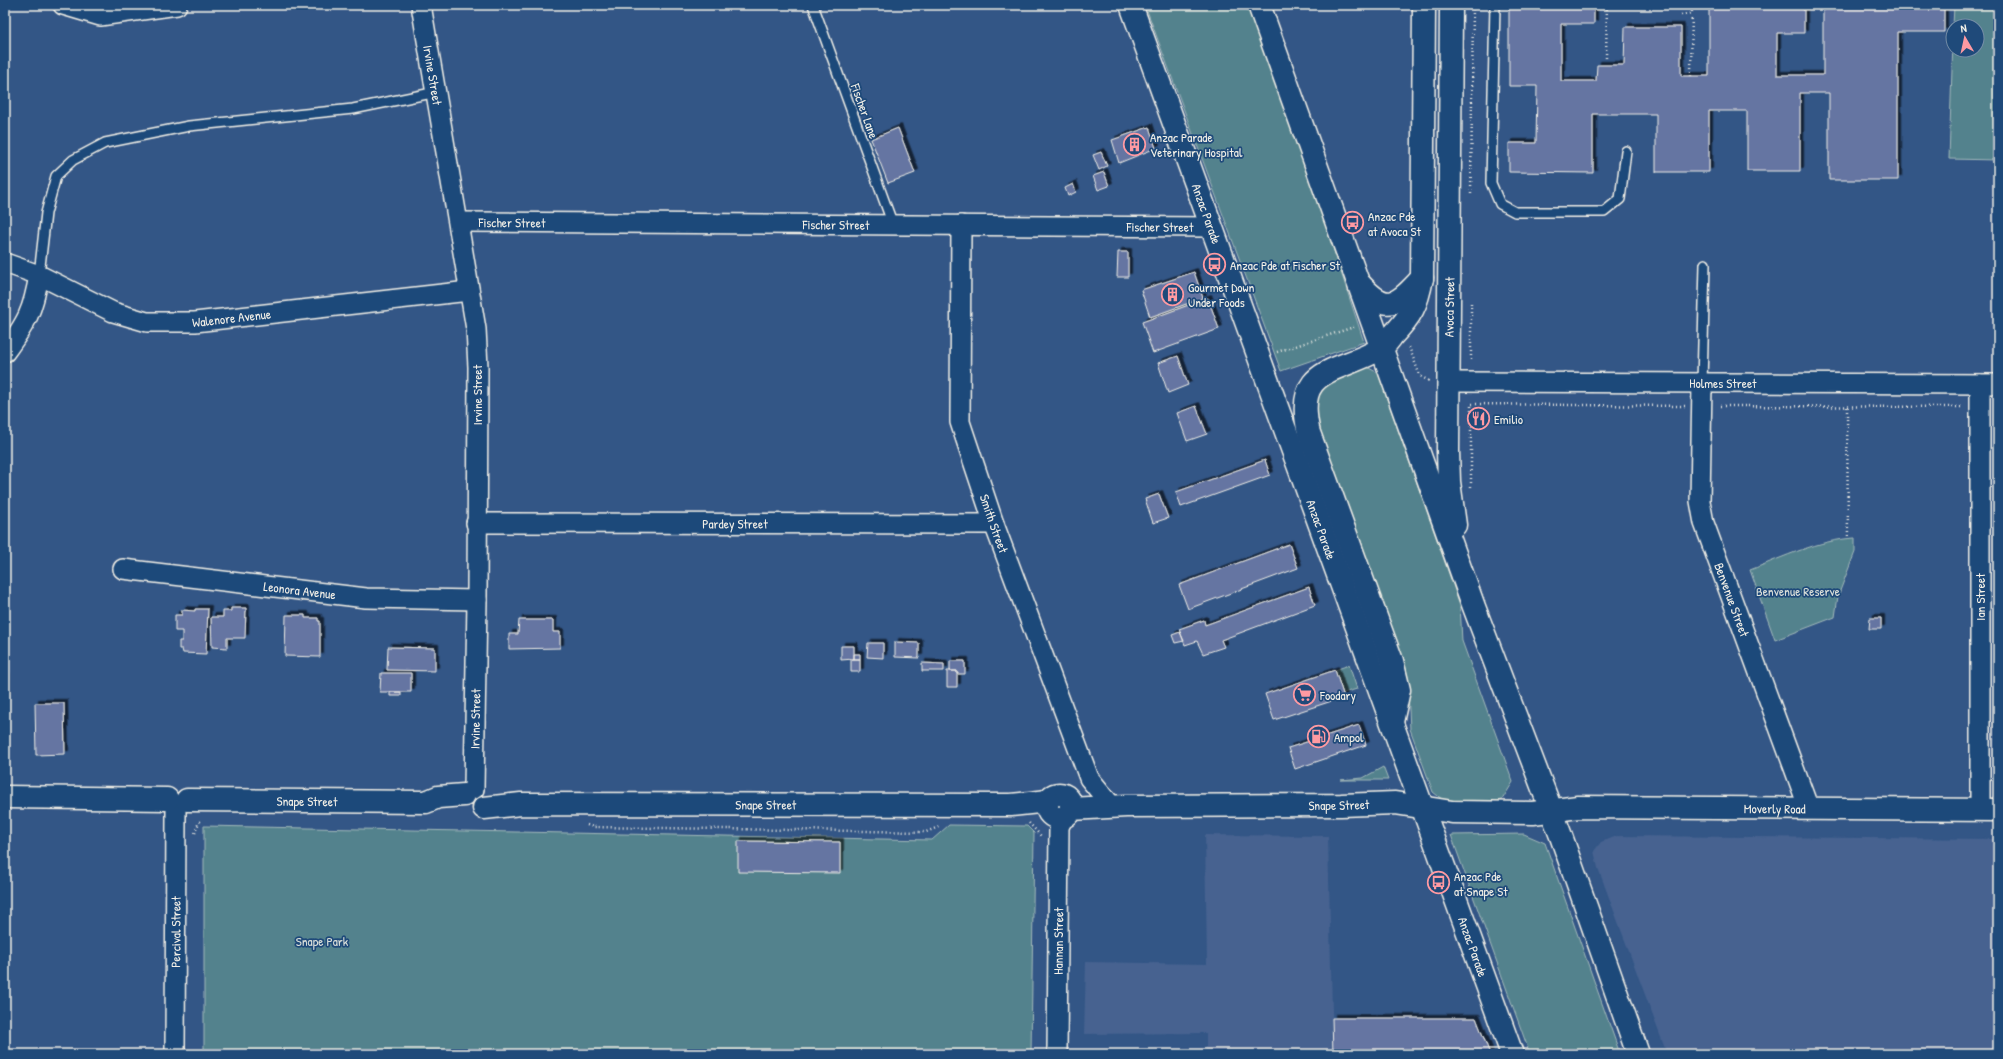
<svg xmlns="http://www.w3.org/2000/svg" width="2003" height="1059" font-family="'Patrick Hand',sans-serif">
  <defs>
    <filter id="shadow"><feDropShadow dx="3.5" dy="-3.5" stdDeviation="0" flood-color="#0009"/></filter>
  </defs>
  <rect width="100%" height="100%" fill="#335686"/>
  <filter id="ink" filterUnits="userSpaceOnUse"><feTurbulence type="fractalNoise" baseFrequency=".025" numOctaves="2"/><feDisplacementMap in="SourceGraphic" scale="8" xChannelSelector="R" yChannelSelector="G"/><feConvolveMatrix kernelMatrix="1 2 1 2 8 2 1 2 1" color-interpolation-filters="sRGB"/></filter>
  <g filter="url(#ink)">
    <path fill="#466290" d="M1205 835 1328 836 1333 1054H1206V1033L1084 1034 1086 962 1207 964Z
      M1617 836 1998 839V1054H1667L1598 868 1594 851 1601 842Z"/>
    <path fill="#53828d" stroke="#a4baba" d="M1145 5H1249L1289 114 1364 342 1281 371Z
      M1954 5H1998V160L1949 159 1953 39V50H1977V26H1953Z
      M1367 367 1378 373 1460 605 1462 641 1513 782 1500 803 1448 804 1433 792 1410 729 1408 690 1318 433C1317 426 1314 416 1314 408 1316 382 1347 374 1367 367Z
      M1855 538V552L1838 596 1835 617 1775 640 1750 570C1784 557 1818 540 1855 538Z
      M1349 665 1357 689 1343 693 1335 670Z
      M1383 767 1388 780H1341L1363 778Z
      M949 825 1027 826 1034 833 1031 1054H204V826L932 840Z
      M1524 834 1545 843 1620 1054H1530L1451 835Z"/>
    <path fill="#6575a2" stroke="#f4f1e8" filter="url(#shadow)" d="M1509 5H1594V24H1561V81H1596L1597 65H1624L1625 27H1681V76H1709V5H1804V33H1777V75H1823V5H1944V32H1898V180H1829V93H1800V171H1747V111H1709V172H1656V114H1593V173L1509 172V143H1536L1537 86H1509Z
      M1149 127 1156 148 1119 163 1112 140Z
      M898 128 915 173 888 183 871 139Z
      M1101 152 1107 166 1099 170 1093 155Z
      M1104 172 1109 186 1098 190 1093 176Z
      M1073 184 1076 192 1068 196 1065 188Z
      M1118 252H1128V277H1117Z
      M1194 272 1203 298 1150 317 1141 290Z
      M1208 298 1219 329 1153 353 1142 322Z
      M1178 356 1188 385 1168 393 1158 363Z
      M1196 406 1207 434 1187 441 1177 413Z
      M1265 460 1270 475 1181 507 1176 492Z
      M1159 494 1168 518 1153 523 1145 499Z
      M1289 544 1298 568 1188 609 1179 585Z
      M1309 587 1315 605 1221 640 1224 647 1203 654 1197 641 1185 645 1179 629 1204 620 1205 625Z
      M231 608H246L245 638H227V648L212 647 211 617H223V611H231Z
      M195 609H208L206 654 183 653 182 649H179V641H182V631H175V615H182V610L195 611Z
      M286 615H305V618H318V621H320V657L285 656Z
      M1870 618H1881V629H1869Z
      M519 620H553V632H560V648L509 649V634H518Z
      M1180 632 1184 641 1175 643 1172 635Z
      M895 642 919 643V658L895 657Z
      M868 643H883V658L867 657Z
      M841 646H854V659L841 660Z
      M388 647 435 648V671L387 670Z
      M854 654H860V659H854Z
      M851 659H860V672H851Z
      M950 661H965V674H957V671H950Z
      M922 663 944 664V671H922Z
      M1335 670 1344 697 1274 720 1265 694Z
      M947 671H957V687H947Z
      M381 673H411V692H380Z
      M5 677H6V697H5Z
      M390 692H401V696H390Z
      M35 703H64L65 754 36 755Z
      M1359 725 1366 745 1295 769 1288 748Z
      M738 841 840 842V873L738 872Z
      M1332 1018H1476L1490 1054H1333Z"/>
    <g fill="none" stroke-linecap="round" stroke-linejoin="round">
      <defs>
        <path id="lane" d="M813 5 893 225
          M1495 5 1491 183 1500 204 1515 212H1604L1620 199 1626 151
          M39 275 46 213 56 176 73 160 105 143 189 126 353 109 437 92
          M1702 383 1705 264"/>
        <g id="street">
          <path d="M63 5 100 16 177 5"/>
          <path id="s1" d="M421 5 476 329 478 367 477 600 474 789"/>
          <path id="s2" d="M459 222 1212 227"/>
          <path id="s3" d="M961 225 960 422 994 524 1089 778 1110 804"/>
          <path id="s4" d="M5 263 39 275 113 312 147 322H195L469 291"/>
          <path d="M5 352C27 322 33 311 39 275"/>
          <path id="s5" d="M1448 382 1998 384"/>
          <path id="s6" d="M1702 383 1700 501 1704 523 1809 809"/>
          <path id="s7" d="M476 523 994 524"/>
          <path id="s8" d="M123 569 366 598 477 600"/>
          <path d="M1980 810V384"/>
          <path id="s9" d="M175 1054 176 810"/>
          <path id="s10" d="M1057 1054 1059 827 1063 818"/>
        </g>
        <g id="secondary">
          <circle cx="1059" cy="806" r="12"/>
          <path d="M5 797 167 799"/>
          <path id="s11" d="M187 800 426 802 438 797 464 795"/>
          <path id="s12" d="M484 808 521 804 1011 805 1048 801"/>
          <path id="s13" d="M1071 809 1126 806 1341 805 1395 803 1452 812 1533 813 1578 807 1998 810"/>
        </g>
        <g id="primary">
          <path id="s14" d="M1131 5 1512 1054"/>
          <path d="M1259 5 1474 607 1561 836 1638 1054"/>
          <path d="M1451 5 1448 451 1449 482 1455 525"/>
          <path d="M1360 284C1388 315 1398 304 1422 278"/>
          <path d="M1392 722 1399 690 1392 661 1309 433C1293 366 1336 374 1380 349 1385 346 1389 340 1392 336 1412 315 1417 305 1422 278L1424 5"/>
        </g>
      </defs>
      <use href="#lane" stroke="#f4f1e8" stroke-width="12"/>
      <use href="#street" stroke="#f4f1e8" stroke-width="22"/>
      <use href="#secondary" stroke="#f4f1e8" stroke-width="25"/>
      <use href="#primary" stroke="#f4f1e8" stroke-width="25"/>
      <path stroke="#f4f1e8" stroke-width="2.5" stroke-dasharray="1 3" stroke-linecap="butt" d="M1681 15 1692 13
        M1606 58 1607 5
        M1691 76 1692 5
        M1471 194 1473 5
        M1471 303V362
        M1409 347 1420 376 1429 381
        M1277 352 1354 327
        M1720 406 1963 407
        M1847 407 1848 538
        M1471 487V404L1685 406
        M1029 823 1041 836
        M587 825 593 827 926 832 941 826
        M195 833 199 822 202 821"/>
      <use href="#lane" stroke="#1f4a7a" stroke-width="9"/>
      <use href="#street" stroke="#1f4a7a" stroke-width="19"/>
      <use href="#secondary" stroke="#1f4a7a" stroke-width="22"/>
      <use href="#primary" stroke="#1f4a7a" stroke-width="22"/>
    </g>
  </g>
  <defs>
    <symbol id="building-ring" viewBox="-11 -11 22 22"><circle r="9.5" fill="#1f4a7a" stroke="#ff9aa2" stroke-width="1.5"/><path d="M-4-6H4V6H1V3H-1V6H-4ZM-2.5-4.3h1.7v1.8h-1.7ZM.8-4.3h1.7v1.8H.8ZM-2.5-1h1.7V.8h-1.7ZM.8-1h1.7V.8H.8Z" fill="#ff9aa2"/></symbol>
    <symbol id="bus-ring" viewBox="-11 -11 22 22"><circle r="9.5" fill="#1f4a7a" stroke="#ff9aa2" stroke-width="1.5"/><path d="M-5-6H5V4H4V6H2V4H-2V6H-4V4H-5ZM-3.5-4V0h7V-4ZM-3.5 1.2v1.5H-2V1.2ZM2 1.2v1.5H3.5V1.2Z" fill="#ff9aa2"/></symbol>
    <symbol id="restaurant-ring" viewBox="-11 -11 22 22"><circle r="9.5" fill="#1f4a7a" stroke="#ff9aa2" stroke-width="1.5"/><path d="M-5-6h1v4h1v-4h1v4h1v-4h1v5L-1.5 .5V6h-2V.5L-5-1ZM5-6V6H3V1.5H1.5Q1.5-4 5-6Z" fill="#ff9aa2"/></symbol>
    <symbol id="supermarket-ring" viewBox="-11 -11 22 22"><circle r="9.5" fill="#1f4a7a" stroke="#ff9aa2" stroke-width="1.5"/><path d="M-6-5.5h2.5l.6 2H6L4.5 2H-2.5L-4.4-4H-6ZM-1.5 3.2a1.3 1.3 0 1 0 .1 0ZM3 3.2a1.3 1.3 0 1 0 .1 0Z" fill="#ff9aa2"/></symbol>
    <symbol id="fuel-ring" viewBox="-11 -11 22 22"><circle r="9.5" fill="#1f4a7a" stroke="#ff9aa2" stroke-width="1.5"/><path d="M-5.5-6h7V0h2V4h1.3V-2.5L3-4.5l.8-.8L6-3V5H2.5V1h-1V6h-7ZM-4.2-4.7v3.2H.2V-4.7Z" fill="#ff9aa2"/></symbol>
  </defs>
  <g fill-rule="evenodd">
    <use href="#building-ring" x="1122" y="132" width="25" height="25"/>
    <use href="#bus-ring" x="1340" y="210" width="25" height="25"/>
    <use href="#bus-ring" x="1202" y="252" width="25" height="25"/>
    <use href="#building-ring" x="1160" y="282" width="25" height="25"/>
    <use href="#restaurant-ring" x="1466" y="406" width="25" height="25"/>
    <use href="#supermarket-ring" x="1292" y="682" width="25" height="25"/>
    <use href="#fuel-ring" x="1306" y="724" width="25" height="25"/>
    <use href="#bus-ring" x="1426" y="870" width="25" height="25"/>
  </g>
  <g text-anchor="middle" stroke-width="3.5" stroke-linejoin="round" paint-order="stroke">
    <g font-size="13" fill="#f4f1e8" stroke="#1f4a7a">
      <text dy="5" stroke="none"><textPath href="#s1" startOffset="71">Irvine Street</textPath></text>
      <text transform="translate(865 111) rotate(70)" y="5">Fischer Lane</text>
      <text dy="5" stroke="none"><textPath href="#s14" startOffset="222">Anzac Parade</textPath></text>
      <text dy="5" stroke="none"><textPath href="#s2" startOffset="53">Fischer Street</textPath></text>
      <text dy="5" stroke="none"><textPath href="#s2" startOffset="377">Fischer Street</textPath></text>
      <text dy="5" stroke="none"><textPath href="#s2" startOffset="701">Fischer Street</textPath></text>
      <text transform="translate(1449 307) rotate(-89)" y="5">Avoca Street</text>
      <text dy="5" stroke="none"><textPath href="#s4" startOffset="239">Walenore Avenue</textPath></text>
      <text dy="5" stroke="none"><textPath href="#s5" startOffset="275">Holmes Street</textPath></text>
      <text transform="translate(477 395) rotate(-90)" y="5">Irvine Street</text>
      <text dy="5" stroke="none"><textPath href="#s7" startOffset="259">Pardey Street</textPath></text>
      <text dy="5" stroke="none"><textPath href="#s3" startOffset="304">Smith Street</textPath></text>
      <text dy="5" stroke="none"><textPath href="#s14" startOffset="558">Anzac Parade</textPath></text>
      <text dy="5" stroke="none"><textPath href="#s8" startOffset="178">Leonora Avenue</textPath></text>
      <text transform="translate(1980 597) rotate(-90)" y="5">Ian Street</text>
      <text dy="5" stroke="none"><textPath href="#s6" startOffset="222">Benvenue Street</textPath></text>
      <text transform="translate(475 719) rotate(-89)" y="5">Irvine Street</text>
      <text dy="5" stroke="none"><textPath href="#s11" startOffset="120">Snape Street</textPath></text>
      <text dy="5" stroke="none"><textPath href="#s12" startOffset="282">Snape Street</textPath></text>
      <text dy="5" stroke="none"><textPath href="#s13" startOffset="268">Snape Street</textPath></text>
      <text dy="5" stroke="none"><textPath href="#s13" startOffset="705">Moverly Road</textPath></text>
      <text dy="5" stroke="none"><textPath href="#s9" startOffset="122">Percival Street</textPath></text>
      <text dy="5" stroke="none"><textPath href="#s10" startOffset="113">Hannan Street</textPath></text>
      <text dy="5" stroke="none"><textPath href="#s14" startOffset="1002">Anzac Parade</textPath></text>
    </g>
    <g font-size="13" fill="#f4f1e8" stroke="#1f4a7a" text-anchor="start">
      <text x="1150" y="142">Anzac Parade<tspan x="1150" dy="15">Veterinary Hospital</tspan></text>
      <text x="1368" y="221">Anzac Pde<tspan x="1368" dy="15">at Avoca St</tspan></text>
      <text x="1230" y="270">Anzac Pde at Fischer St</text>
      <text x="1188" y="292">Gourmet Down<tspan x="1188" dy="15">Under Foods</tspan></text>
      <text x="1494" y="424">Emilio</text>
      <text x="1320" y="700">Foodary</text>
      <text x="1334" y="742">Ampol</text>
      <text x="1454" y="881">Anzac Pde<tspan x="1454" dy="15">at Snape St</tspan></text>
    </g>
    <g font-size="13" fill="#dce0da" stroke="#1f4a7a">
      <text x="1798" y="596">Benvenue Reserve</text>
      <text x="322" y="946">Snape Park</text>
    </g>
  </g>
  <rect width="2003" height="1059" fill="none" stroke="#1f4a7a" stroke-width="20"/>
  <rect x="10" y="10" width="1983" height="1039" fill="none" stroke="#f4f1e8" stroke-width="1.5" filter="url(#ink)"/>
  <g transform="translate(1965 38) rotate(351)"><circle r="19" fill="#1f4a7a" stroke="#748da6"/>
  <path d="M0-3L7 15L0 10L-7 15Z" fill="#ff9aa2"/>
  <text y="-6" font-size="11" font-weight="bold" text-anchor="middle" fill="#f4f1e8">N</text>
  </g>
</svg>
